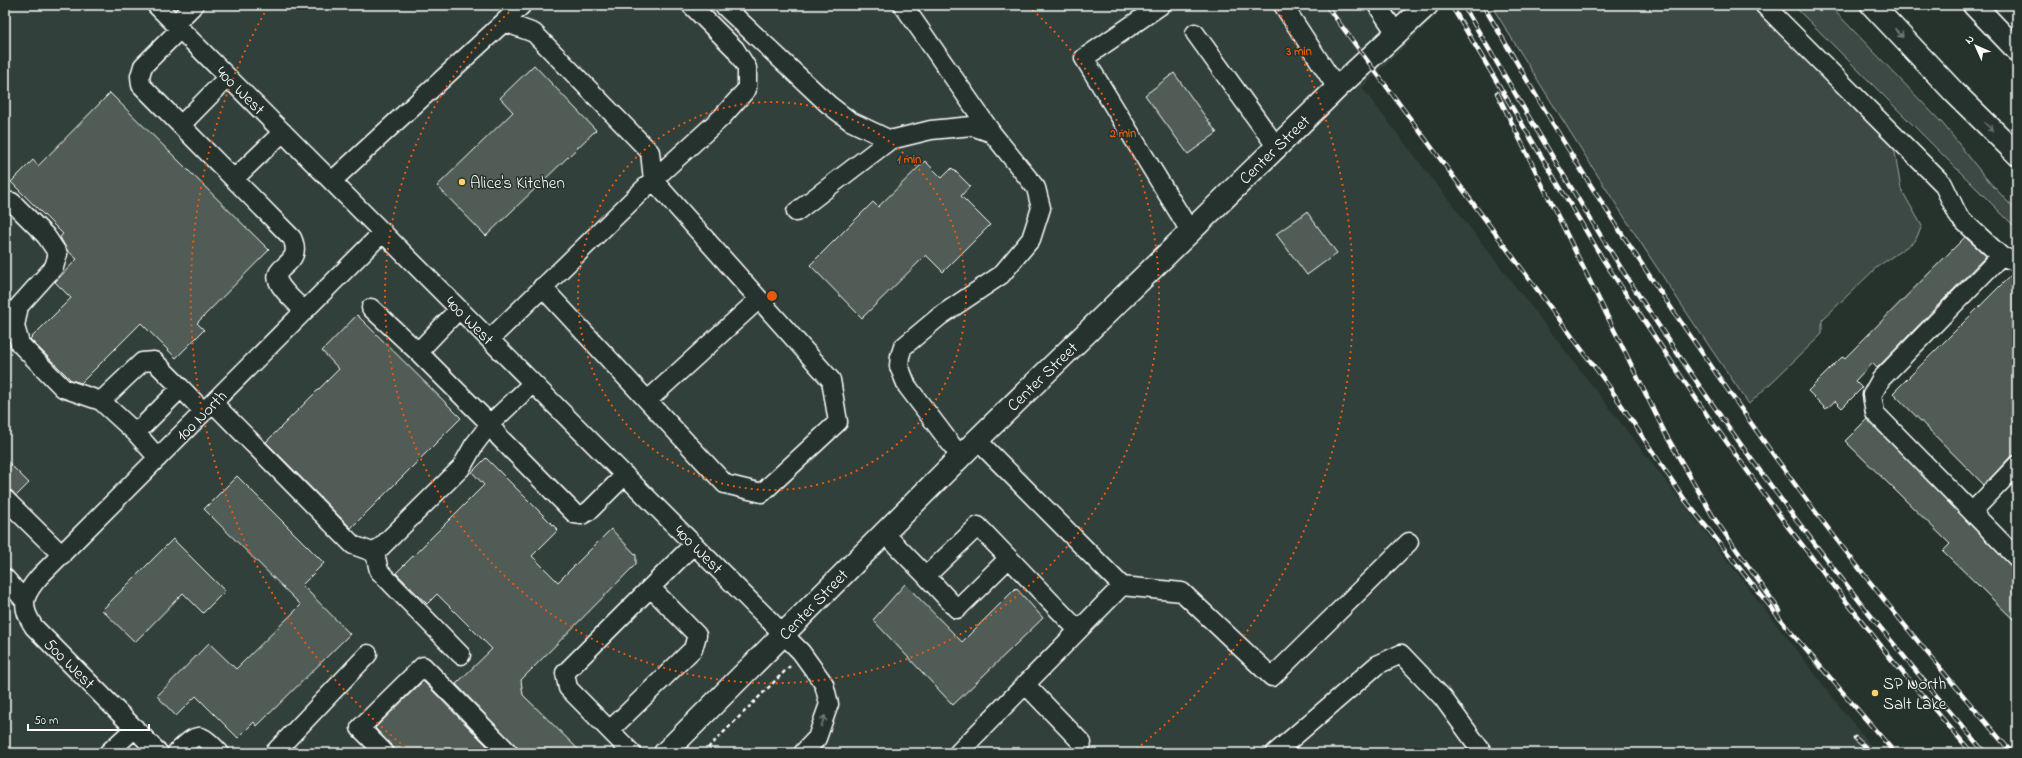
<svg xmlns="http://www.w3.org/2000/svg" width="2022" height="758" font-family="'Indie Flower',sans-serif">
  <rect width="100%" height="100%" fill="#26332d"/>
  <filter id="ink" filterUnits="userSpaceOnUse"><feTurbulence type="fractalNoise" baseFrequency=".025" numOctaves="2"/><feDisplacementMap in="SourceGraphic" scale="8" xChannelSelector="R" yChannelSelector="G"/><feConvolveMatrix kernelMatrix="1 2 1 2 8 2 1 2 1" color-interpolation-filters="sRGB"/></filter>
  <g filter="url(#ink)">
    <path fill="#333f3a" d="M5 5H1434L1439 13 1362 88 1876 753H5Z"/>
    <path fill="#3e4944" stroke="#9ea4a2" d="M1491 5H1751L1894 147 1901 189 1922 226 1915 241 1877 267 1822 320V334L1749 404C1658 274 1575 140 1491 5Z
      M1793 5H1829L1943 124 1985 177 2017 212V229Z"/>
    <path fill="#515c57" stroke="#fff" d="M534 65 596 130 486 236 437 186 513 112 500 98Z
      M1174 73 1217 133 1188 154 1145 95Z
      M110 93 269 250 197 323 204 330 176 358 141 323 81 383 71 380 30 339 71 298 55 282 77 259 67 250 60 237 63 234 11 182 33 160 38 166Z
      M925 161 942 178 952 168 970 186 961 196 990 225 943 272 926 255 862 318 810 265 873 202 878 207Z
      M1307 212 1337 253 1307 275 1276 234Z
      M1965 237 1986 256 1877 368 1872 363 1855 381 1862 388 1842 408 1835 401 1826 409 1808 391 1843 356 1845 358Z
      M2014 272H2017V455L2009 458 1984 485 1893 393Z
      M357 315 461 418 351 528 266 442 339 369 322 351Z
      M1867 419 2010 565 2017 570V623L1943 551 1950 544 1845 441Z
      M486 458 558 530 532 556 558 582 611 529 636 555V564L521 680 523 695 582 753H519L516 746 456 684 492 649 437 594 427 604 396 573 484 485 472 472Z
      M5 459 29 483 16 496 12 491 5 489Z
      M237 476 324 563 302 585 350 634 257 726 254 722 238 738 196 696 176 716 157 696 209 643 236 669 301 605 204 509Z
      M173 539 225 591 203 613 183 593 135 642 102 610Z
      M905 584 962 642 1016 588 1043 618 953 705 873 620Z
      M423 681 494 753H398L395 750 375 728Z"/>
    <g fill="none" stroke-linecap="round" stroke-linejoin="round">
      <defs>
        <path id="minor" d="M156 5 801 652 824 684 829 704 817 738 803 753
          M723 5 828 104 850 121 890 140
          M903 5 992 133
          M1161 5 1084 58 1190 231
          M1283 5 1337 88
          M1377 5 1396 33
          M1764 5 1943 184 1959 217 2001 256 2017 262
          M504 22 522 5
          M175 24 194 5
          M180 29 143 66 140 76 141 85 292 238C305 266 269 265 279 283 284 293 297 303 304 311
          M1195 33 1276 146
          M181 125 228 77
          M234 179 283 132
          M332 181 504 22 534 33 650 152 653 180 831 380 838 422 762 493 725 484 542 287
          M12 202 46 236 58 254 54 267 19 306 15 326 20 344 63 388 101 401 136 433
          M796 212 890 140 931 130 972 126 992 133 1036 188 1041 208 1031 239 1001 275 940 316 903 347 900 356 899 366 907 386 960 456
          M2001 256 1881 379 1872 395 1875 413 2017 558
          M371 308 418 352 459 309
          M490 339 653 180 722 117 747 89V68L735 49 691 5
          M533 383 490 424 499 437 575 514 582 515 589 511 625 475
          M648 400 759 299
          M101 401 142 362 154 361 181 388
          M213 403 353 545 375 553 461 468 474 445 490 424 418 352
          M158 458 136 433 181 388 204 412
          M5 499 62 555
          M1972 512 2017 465
          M884 533 926 576 978 526 1078 630
          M375 553 379 571 461 655
          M926 576 957 609 1009 558
          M5 578 25 601
          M1122 586 1182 592 1272 677 1409 542
          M1025 684 1082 743
          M610 730 693 649 697 635 651 588
          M108 753 135 728
          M159 753 34 627C19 605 24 594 40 576L383 232
          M176 753C198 732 199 731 220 753
          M274 753 368 654
          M385 753 360 728 423 666 509 753
          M632 753 568 688 565 673 694 544
          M958 753 1122 586 977 440
          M1275 753 1377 665 1401 654 1443 698 1483 753"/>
        <path id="major" d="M665 753 977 440 1337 88 1427 5"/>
        <path id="highway" d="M1872 5 1954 92 2017 154
          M1974 5 2017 50"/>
      </defs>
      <use href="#minor" stroke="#fff" stroke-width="21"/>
      <use href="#major" stroke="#fff" stroke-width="25"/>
      <use href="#highway" stroke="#fff" stroke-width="25"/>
      <path stroke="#fff" stroke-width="2.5" stroke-dasharray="4 3" stroke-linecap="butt" d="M703 753 790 666"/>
      <use href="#minor" stroke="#26332d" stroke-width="18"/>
      <use href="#major" stroke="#26332d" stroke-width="22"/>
      <use href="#highway" stroke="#26332d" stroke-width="22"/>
      <defs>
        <path id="rail" d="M1326 5 1608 385 1685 500 1789 630 1895 753
          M1451 5 1604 261 1707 415 1785 523 1892 660 1972 753
          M1463 5C1529 117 1594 230 1667 338 1764 483 1871 621 1985 753
          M1483 5C1514 57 1543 109 1575 160 1636 259 1703 355 1770 450 1845 555 1928 655 2012 753
          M1497 93 1666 435 1714 518 1780 611
          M1855 738 1872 753"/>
      </defs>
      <use href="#rail" stroke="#fff" stroke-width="4.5"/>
      <use href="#rail" stroke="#26332d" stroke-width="3" stroke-dasharray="9" stroke-linecap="butt"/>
    </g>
    <defs><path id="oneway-shaft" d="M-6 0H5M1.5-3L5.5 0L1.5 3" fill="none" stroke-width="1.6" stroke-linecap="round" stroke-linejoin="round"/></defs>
    <g stroke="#727a76">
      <use href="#oneway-shaft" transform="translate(1899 33) rotate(47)"/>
      <use href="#oneway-shaft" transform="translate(1989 127) rotate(44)"/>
      <use href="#oneway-shaft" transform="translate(823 721) rotate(-71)"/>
    </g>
  </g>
  <g fill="none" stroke="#e8590c" stroke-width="2" stroke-dasharray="2 4">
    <circle cx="772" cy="296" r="194"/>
    <path d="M1028 6A387 387 0 1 1 516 6"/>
    <path d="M410 751A581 581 0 0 1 269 5M1275 5A581 581 0 0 1 1134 751"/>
  </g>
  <g fill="#ffd166" stroke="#26332d" stroke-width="1.5">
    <circle cx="462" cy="182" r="4"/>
    <circle cx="1875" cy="693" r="4"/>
  </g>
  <g text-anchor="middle" stroke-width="3" stroke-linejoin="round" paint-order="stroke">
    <g font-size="17" fill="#fff" stroke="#26332d">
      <text transform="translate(241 90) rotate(45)" y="6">400 West</text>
      <text transform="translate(1274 149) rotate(-44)" y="6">Center Street</text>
      <text transform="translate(470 320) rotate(45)" y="6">400 West</text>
      <text transform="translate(1042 376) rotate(-44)" y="6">Center Street</text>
      <text transform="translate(201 415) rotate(-45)" y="6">100 North</text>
      <text transform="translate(699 549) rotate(45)" y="6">400 West</text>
      <text transform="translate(813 604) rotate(-46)" y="6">Center Street</text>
      <text transform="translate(70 663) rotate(45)" y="6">500 West</text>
    </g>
    <g font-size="17" fill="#fff" stroke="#26332d" text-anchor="start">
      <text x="470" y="188">Alice's Kitchen</text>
      <text x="1883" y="689">SP North<tspan x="1883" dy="20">Salt Lake</tspan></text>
    </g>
  </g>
  <circle cx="772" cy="296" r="6" fill="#e8590c" stroke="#26332d" stroke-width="2"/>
  <g font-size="12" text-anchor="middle" font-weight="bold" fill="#e8590c" stroke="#26332d" stroke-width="3" stroke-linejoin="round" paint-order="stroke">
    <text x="1299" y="55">3 min</text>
    <text x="1123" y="137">2 min</text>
    <text x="909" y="163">1 min</text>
  </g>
  <rect width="2022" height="758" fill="none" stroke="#26332d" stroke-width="20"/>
  <rect x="10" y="10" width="2002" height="738" fill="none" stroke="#fff" stroke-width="1.5" filter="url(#ink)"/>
  <g transform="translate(1976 46) rotate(315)" stroke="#26332d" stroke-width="3" paint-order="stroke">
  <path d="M0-3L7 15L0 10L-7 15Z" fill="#ffffff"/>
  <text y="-6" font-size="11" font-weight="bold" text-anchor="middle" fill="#ffffff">N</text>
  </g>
  <path d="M28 724v6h121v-6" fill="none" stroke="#ffffff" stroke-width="2"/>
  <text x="34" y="724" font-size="12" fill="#ffffff" stroke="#26332d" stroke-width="3" paint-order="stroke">50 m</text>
</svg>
